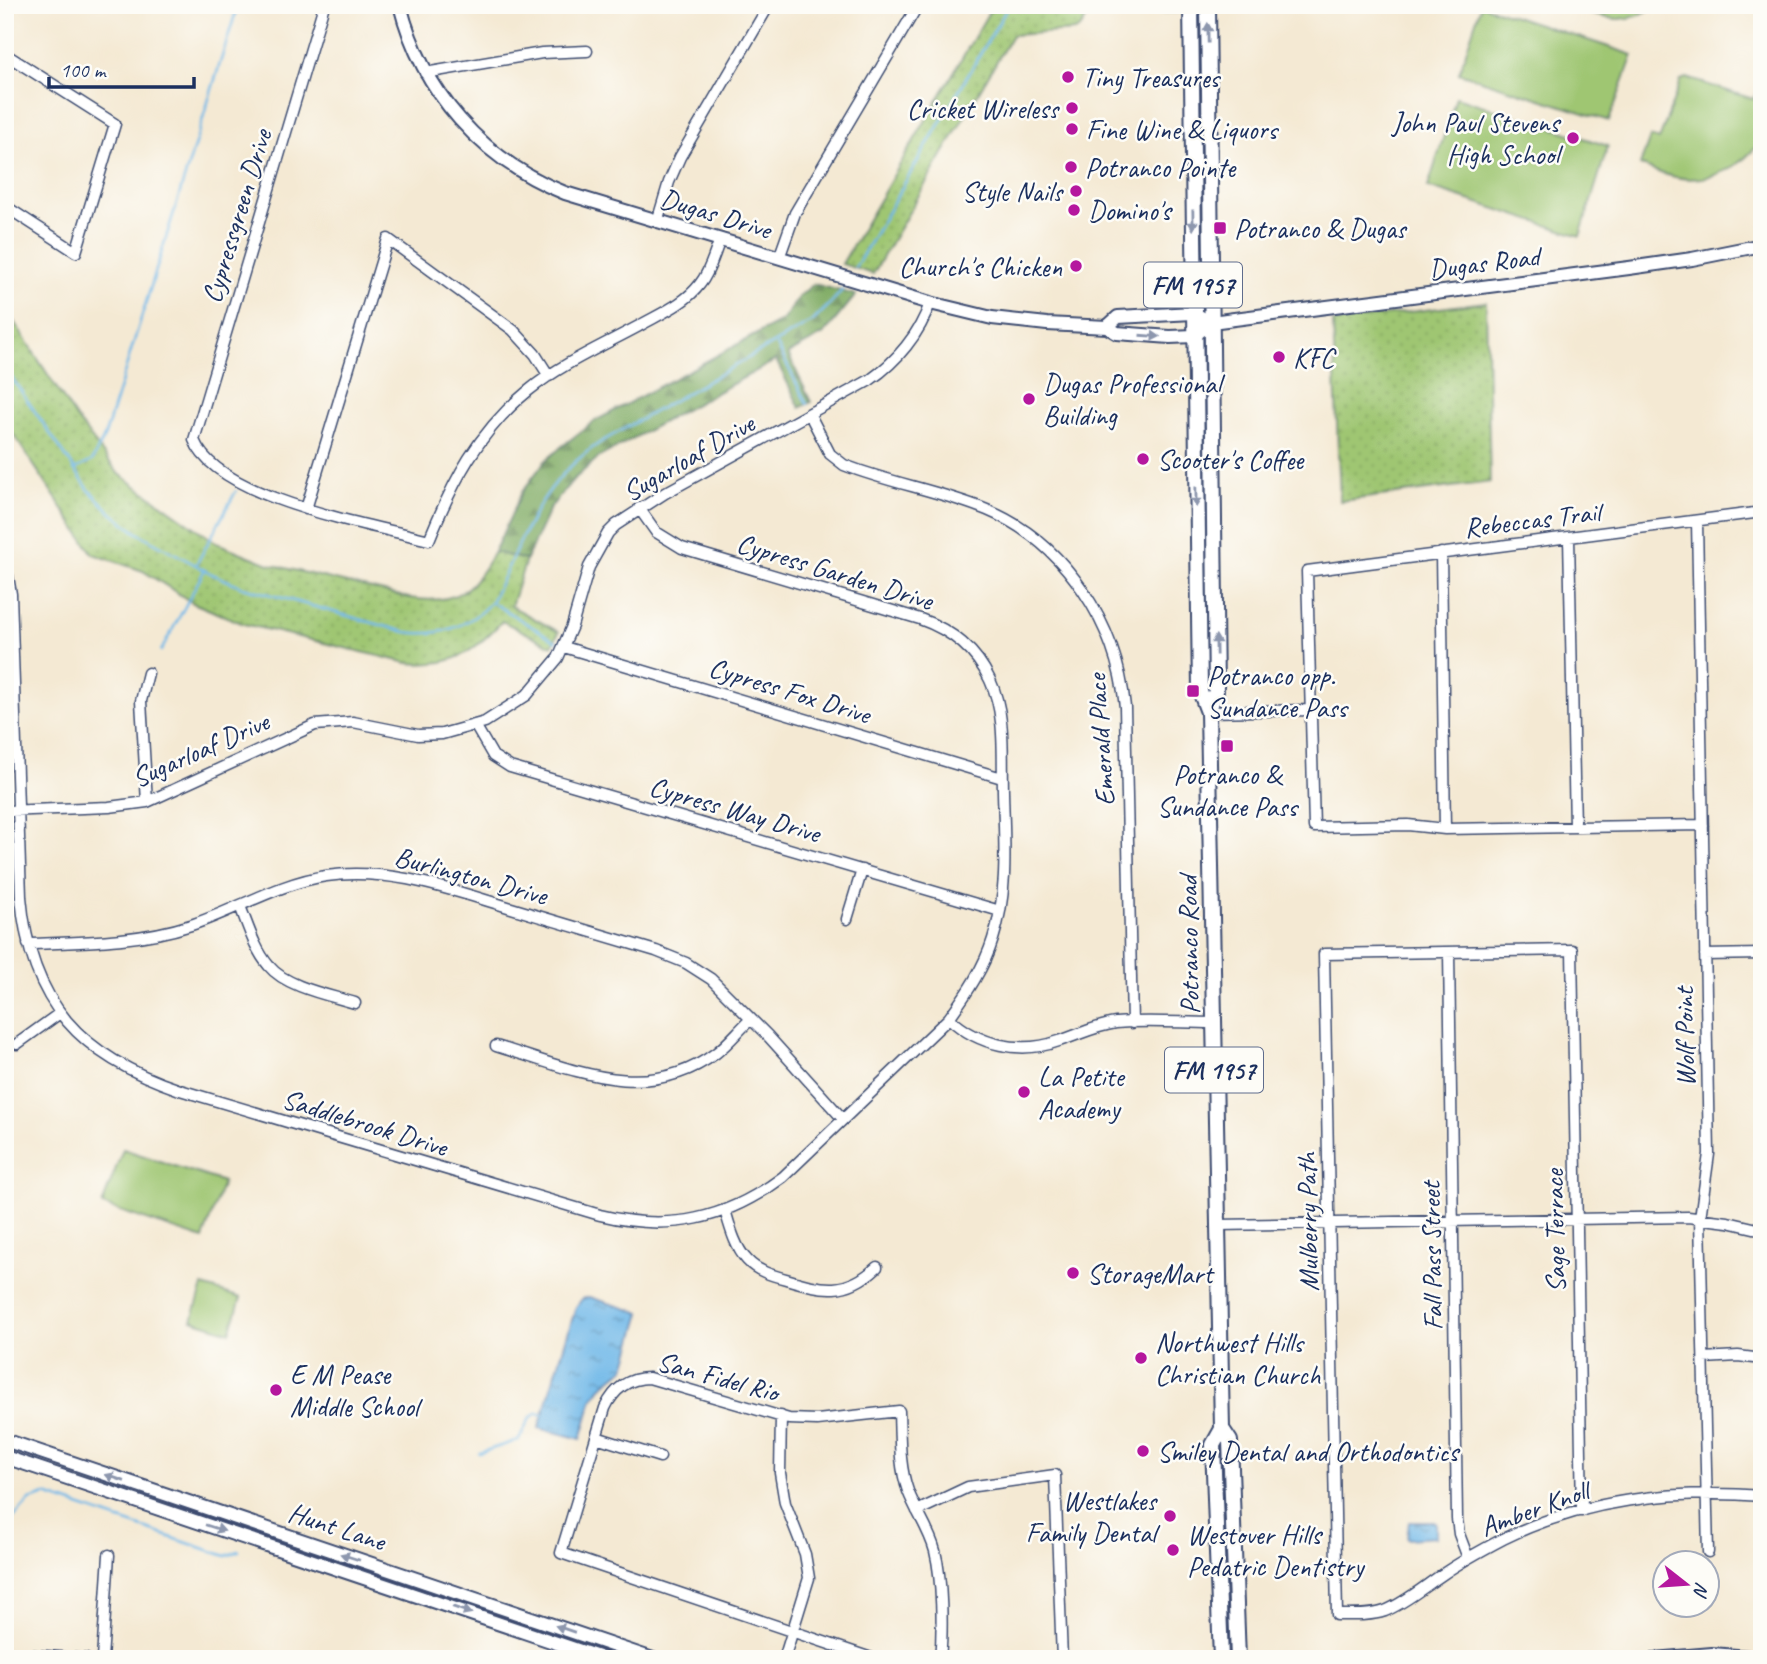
<svg xmlns="http://www.w3.org/2000/svg" width="1767" height="1664" font-family="Caveat,sans-serif">
  <defs>
    <pattern id="grass-dots" width="8" height="8" patternUnits="userSpaceOnUse" patternTransform="scale(1.75)"><rect width="8" height="8" fill="#9fc672"/><path d="M2 2h.1M6 6h.1" fill="none" stroke="#88aa65" stroke-width="1.8" stroke-linecap="round"/></pattern>
    <pattern id="forest-firs" width="22" height="20" patternUnits="userSpaceOnUse" patternTransform="scale(1.75)"><rect width="22" height="20" fill="#7fab64"/><path d="M5 1l3.5 6h-7zM16 11l3.5 6h-7z" fill="#678c56"/></pattern>
    <pattern id="water-ripples" width="26" height="14" patternUnits="userSpaceOnUse" patternTransform="scale(1.75)"><rect width="26" height="14" fill="#70b8e8"/><path d="M2 4q2-2 4 0t4 0M15 11q2-2 4 0t4 0" fill="none" stroke="#5b96bf"/></pattern>
  </defs>
  <rect width="100%" height="100%" fill="#fdfcf7"/>
  <filter id="ink" filterUnits="userSpaceOnUse"><feTurbulence type="fractalNoise" baseFrequency=".0143" numOctaves="2"/><feDisplacementMap in="SourceGraphic" scale="14" xChannelSelector="R" yChannelSelector="G"/><feConvolveMatrix kernelMatrix="1 2 1 2 8 2 1 2 1" color-interpolation-filters="sRGB"/></filter>
  <filter id="wash" filterUnits="userSpaceOnUse"><feTurbulence type="fractalNoise" baseFrequency=".00686" numOctaves="4" result="noise"/><feDisplacementMap in="SourceGraphic" scale="28" xChannelSelector="R" yChannelSelector="G"/><feGaussianBlur stdDeviation="1.57" result="paint"/><feColorMatrix in="noise" values="0 0 0 0 0 0 0 0 0 0 0 0 0 0 0 0 0 1.4 0 .05"/><feComposite in="paint" operator="in"/></filter>
  <g filter="url(#wash)">
    <rect width="100%" height="100%" fill="#f4e9d3"/>
    <path fill="url(#grass-dots)" stroke="#5d7a68" stroke-width="2" d="M993 5H1181V12L1090 13 1081 27 1075 31 1012 35 873 274 842 264Z
      M1486 302 1490 482 1340 501 1333 322Z
      M5 308 76 418 118 473 217 543 269 564 409 598C457 605 471 592 494 552L526 560 511 606 559 632 552 646 502 621C472 654 453 667 408 663L244 624 193 603 143 571 93 554 5 422Z"/>
    <path fill="url(#forest-firs)" stroke="#4d6d61" stroke-width="2" d="M814 284 856 295 824 334 788 354 811 402 800 408 776 360 599 457 572 481 550 508 526 560 494 552 522 492 545 461 561 447 593 422 783 320 799 296Z"/>
    <path fill="#9fc672" stroke="#5d7a68" stroke-width="2" d="M1481 5 1633 55 1609 121 1459 73Z
      M1565 5H1656C1624 30 1599 16 1565 5Z
      M1687 78 1753 99 1756 95 1762 98C1762 109 1765 125 1762 136 1759 146 1746 158 1737 164 1703 186 1676 181 1640 165L1650 137 1659 140 1681 80Z
      M1456 97 1608 146 1580 236 1428 187Z
      M123 1149 223 1182 203 1239 102 1205Z
      M203 1286 241 1298 230 1332 192 1320Z"/>
    <path fill="url(#water-ripples)" stroke="#4674a3" stroke-width="2" d="M589 1297 641 1313 625 1368 602 1386 592 1401 581 1439 539 1428 576 1307 582 1299Z
      M1409 1522H1436V1537L1407 1539Z"/>
    <g fill="none" stroke-linecap="round" stroke-linejoin="round">
      <path stroke="#70b8e8" stroke-width="2.5" d="M855 268 1009 5
        M777 345 807 404
        M5 368 89 490 113 514 136 532 212 574 243 587 406 632C438 637 469 627 491 602 524 539 537 484 601 442L813 321 832 302 842 290
        M74 470 92 461 105 435 238 5
        M196 565 236 491
        M491 602 556 641
        M161 651 204 571
        M479 1453 519 1440 530 1418 537 1413 543 1415
        M5 1527 30 1500 46 1495 226 1556 239 1551"/>
    </g>
  </g>
  <g filter="url(#ink)">
    <g fill="none" stroke-linecap="round" stroke-linejoin="round">
      <defs>
        <path id="street" d="M324 5 194 440C217 499 372 525 429 540 453 481 478 432 528 391 561 364 602 346 639 326 660 314 685 304 700 284 710 272 714 254 720 240
          M5 54 115 124 76 252 5 206
          M425 73 542 53 587 51
          M657 222 669 182 680 157 769 5
          M779 258 795 213 918 5
          M810 415 830 454 844 465C890 483 941 491 987 510 1066 543 1117 625 1125 707L1132 1023
          M306 509 388 239 513 330 535 354 549 376
          M1697 521 1709 1154 1700 1218 1708 1552
          M1569 537 1575 827
          M1441 553 1445 829
          M5 559 11 594 21 897C30 1003 81 1057 180 1090L600 1215C669 1232 726 1220 783 1177L949 1018C967 993 984 968 993 939 1009 891 1004 840 1003 791 1002 754 1006 714 990 680 976 650 951 630 920 619L682 548 656 532 639 508
          M564 647 1002 778
          M1208 712 1310 710
          M475 725 493 756 510 767 1000 911
          M147 802 141 701 148 673
          M5 811 109 807 147 802 315 725 353 722 418 735 442 734 485 722 527 695 558 658 572 626 589 567 608 533 616 525 665 493 870 380C896 362 920 334 930 303
          M1703 825 1445 829 1408 825 1314 827 1307 571 1762 512
          M240 906C248 926 255 950 269 966 286 987 329 995 355 1003
          M847 919 862 870
          M28 944C82 942 139 942 191 925 236 910 279 883 326 876 389 867 448 889 508 907 557 922 606 936 656 951L686 963 711 979 768 1036 842 1118
          M1449 952 1457 1519 1459 1534 1468 1558
          M1705 955 1762 954
          M949 1018C978 1045 1020 1055 1059 1041 1078 1035 1095 1026 1116 1023 1148 1020 1181 1023 1213 1023
          M17 1044 60 1013
          M496 1046C570 1068 646 1106 716 1053 729 1043 739 1030 751 1019
          M725 1210C730 1227 735 1247 747 1260 757 1271 771 1275 786 1279 823 1290 846 1296 877 1267
          M1218 1225 1688 1217 1728 1222 1762 1230
          M1704 1358 1738 1356 1762 1359
          M781 1416 780 1473 785 1503 805 1554 809 1578 784 1659
          M596 1437 660 1457
          M917 1511 968 1487 1055 1475 1062 1659
          M1582 1511 1572 950 1324 954 1337 1615C1353 1615 1370 1616 1385 1611 1405 1603 1425 1586 1443 1574 1462 1561 1482 1550 1503 1539 1582 1500 1674 1489 1762 1496
          M5 1653 86 1659
          M102 1659 109 1555
          M874 1659 561 1553 605 1408C614 1389 628 1378 649 1378L789 1419 817 1420 899 1411C900 1438 899 1466 908 1491 916 1512 929 1529 935 1551 942 1579 943 1629 940 1659"/>
        <path id="secondary" d="M400 5C422 92 482 160 565 193L930 303 992 318 1047 324 1107 327 1117 333 1170 337 1194 336 1211 322
          M1211 322 1629 268 1692 259 1762 245
          M1107 327 1118 317 1193 313 1203 318
          M5 1440 653 1659
          M5 1457 604 1659
          M1654 1659 1712 1654 1762 1658"/>
        <path id="primary" d="M1191 5 1200 691 1208 712
          M1208 5 1216 691 1208 712 1222 1429 1213 1445 1221 1659
          M1222 1429 1230 1441 1238 1659"/>
      </defs>
      <use href="#street" stroke="#3c4b70" stroke-width="13"/>
      <use href="#secondary" stroke="#3c4b70" stroke-width="16"/>
      <use href="#primary" stroke="#3c4b70" stroke-width="18"/>
      <use href="#street" stroke="#fff" stroke-width="10"/>
      <use href="#secondary" stroke="#fff" stroke-width="12"/>
      <use href="#primary" stroke="#fff" stroke-width="14"/>
    </g>
    <defs><path id="oneway-solid" d="M-6-.8H1V-3.2L6.5 0L1 3.2V.8H-6Z" transform="scale(1.75)"/></defs>
    <g fill="#8d97ae">
      <use href="#oneway-solid" transform="translate(1208 33) rotate(-91)"/>
      <use href="#oneway-solid" transform="translate(1193 220) rotate(89)"/>
      <use href="#oneway-solid" transform="translate(1150 336) rotate(4)"/>
      <use href="#oneway-solid" transform="translate(1196 497) rotate(89)"/>
      <use href="#oneway-solid" transform="translate(1216 645) rotate(-91)"/>
      <use href="#oneway-solid" transform="translate(115 1478) rotate(-161)"/>
      <use href="#oneway-solid" transform="translate(215 1528) rotate(18)"/>
      <use href="#oneway-solid" transform="translate(350 1557) rotate(-162)"/>
      <use href="#oneway-solid" transform="translate(462 1610) rotate(19)"/>
      <use href="#oneway-solid" transform="translate(565 1629) rotate(-161)"/>
    </g>
  </g>
  <g fill="#b5179e" stroke="#fdfcf7" stroke-width="2.5">
    <circle cx="1068" cy="77" r="7"/>
    <circle cx="1072" cy="108" r="7"/>
    <circle cx="1072" cy="129" r="7"/>
    <circle cx="1573" cy="138" r="7"/>
    <circle cx="1071" cy="167" r="7"/>
    <circle cx="1076" cy="191" r="7"/>
    <circle cx="1074" cy="210" r="7"/>
    <rect x="1213" y="221" width="14" height="14" rx="3.5"/>
    <circle cx="1076" cy="266" r="7"/>
    <circle cx="1279" cy="357" r="7"/>
    <circle cx="1029" cy="399" r="7"/>
    <circle cx="1143" cy="459" r="7"/>
    <rect x="1186" y="684" width="14" height="14" rx="3.5"/>
    <rect x="1220" y="739" width="14" height="14" rx="3.5"/>
    <circle cx="1024" cy="1092" r="7"/>
    <circle cx="1073" cy="1273" r="7"/>
    <circle cx="1141" cy="1358" r="7"/>
    <circle cx="276" cy="1390" r="7"/>
    <circle cx="1143" cy="1451" r="7"/>
    <circle cx="1170" cy="1516" r="7"/>
    <circle cx="1173" cy="1550" r="7"/>
  </g>
  <g text-anchor="middle" stroke-width="5" stroke-linejoin="round" paint-order="stroke">
    <g fill="#fdfcf7" stroke="#5f6c8c" stroke-width="2">
      <rect x="1144" y="262.5" width="98" height="45" rx="5"/>
      <rect x="1165" y="1047.5" width="98" height="45" rx="5"/>
    </g>
    <g font-size="26" font-weight="bold" fill="#1b2f5e">
      <text x="1193" y="294">FM 1957</text>
      <text x="1214" y="1079">FM 1957</text>
    </g>
    <g font-size="28" fill="#1b2f5e" stroke="#fdfcf7" text-anchor="start">
      <text x="1082" y="87">Tiny Treasures</text>
      <text x="1058" y="118" text-anchor="end">Cricket Wireless</text>
      <text x="1559" y="132" text-anchor="end">John Paul Stevens<tspan x="1559" dy="32">High School</tspan></text>
      <text x="1086" y="139">Fine Wine &amp; Liquors</text>
      <text x="1085" y="177">Potranco Pointe</text>
      <text x="1062" y="201" text-anchor="end">Style Nails</text>
      <text x="1088" y="220">Domino's</text>
      <text x="1234" y="238">Potranco &amp; Dugas</text>
      <text x="1062" y="276" text-anchor="end">Church's Chicken</text>
      <text x="1293" y="367">KFC</text>
      <text x="1043" y="393">Dugas Professional<tspan x="1043" dy="32">Building</tspan></text>
      <text x="1157" y="469">Scooter's Coffee</text>
      <text x="1207" y="685">Potranco opp.<tspan x="1207" dy="32">Sundance Pass</tspan></text>
      <text x="1227" y="784" text-anchor="middle">Potranco &amp;<tspan x="1227" dy="32">Sundance Pass</tspan></text>
      <text x="1038" y="1086">La Petite<tspan x="1038" dy="32">Academy</tspan></text>
      <text x="1087" y="1283">StorageMart</text>
      <text x="1155" y="1352">Northwest Hills<tspan x="1155" dy="32">Christian Church</tspan></text>
      <text x="290" y="1384">E M Pease<tspan x="290" dy="32">Middle School</tspan></text>
      <text x="1157" y="1461">Smiley Dental and Orthodontics</text>
      <text x="1156" y="1510" text-anchor="end">Westlakes<tspan x="1156" dy="32">Family Dental</tspan></text>
      <text x="1187" y="1544">Westover Hills<tspan x="1187" dy="32">Pedatric Dentistry</tspan></text>
    </g>
    <g font-size="28" fill="#1b2f5e" stroke="#fdfcf7">
      <text transform="translate(716 213) rotate(17)" y="10">Dugas Drive</text>
      <text transform="translate(236 216) rotate(-73)" y="10">Cypressgreen Drive</text>
      <text transform="translate(1484 262) rotate(-7)" y="10">Dugas Road</text>
      <text transform="translate(688 457) rotate(-30)" y="10">Sugarloaf Drive</text>
      <text transform="translate(1532 519) rotate(-7)" y="10">Rebeccas Trail</text>
      <text transform="translate(835 571) rotate(17)" y="10">Cypress Garden Drive</text>
      <text transform="translate(790 690) rotate(17)" y="10">Cypress Fox Drive</text>
      <text transform="translate(1100 740) rotate(-94)" y="10">Emerald Place</text>
      <text transform="translate(200 749) rotate(-24)" y="10">Sugarloaf Drive</text>
      <text transform="translate(735 809) rotate(16)" y="10">Cypress Way Drive</text>
      <text transform="translate(471 875) rotate(15)" y="10">Burlington Drive</text>
      <text transform="translate(1188 945) rotate(-91)" y="10">Potranco Road</text>
      <text transform="translate(1684 1037) rotate(-91)" y="10">Wolf Point</text>
      <text transform="translate(365 1122) rotate(17)" y="10">Saddlebrook Drive</text>
      <text transform="translate(1307 1222) rotate(-91)" y="10">Mulberry Path</text>
      <text transform="translate(1554 1231) rotate(-91)" y="10">Sage Terrace</text>
      <text transform="translate(1431 1256) rotate(-91)" y="10">Fall Pass Street</text>
      <text transform="translate(718 1376) rotate(15)" y="10">San Fidel Rio</text>
      <text transform="translate(1534 1508) rotate(-20)" y="10">Amber Knoll</text>
      <text transform="translate(337 1526) rotate(18)" y="10">Hunt Lane</text>
    </g>
  </g>
  <rect width="1767" height="1664" fill="none" stroke="#fdfcf7" stroke-width="28"/>
  <g transform="translate(1686 1584) rotate(107)"><circle r="33" fill="#fdfcf7" stroke="#a3aaba" stroke-width="2"/>
  <path d="M0-5L12 26L0 18L-12 26Z" fill="#b5179e"/>
  <text y="-10" font-size="19" font-weight="bold" text-anchor="middle" fill="#1b2f5e">N</text>
  </g>
  <path d="M49 77v10h145v-10" fill="none" stroke="#1b2f5e" stroke-width="3.5"/>
  <text x="60" y="77" font-size="21" fill="#1b2f5e" stroke="#fdfcf7" stroke-width="5" paint-order="stroke">100 m</text>
</svg>
